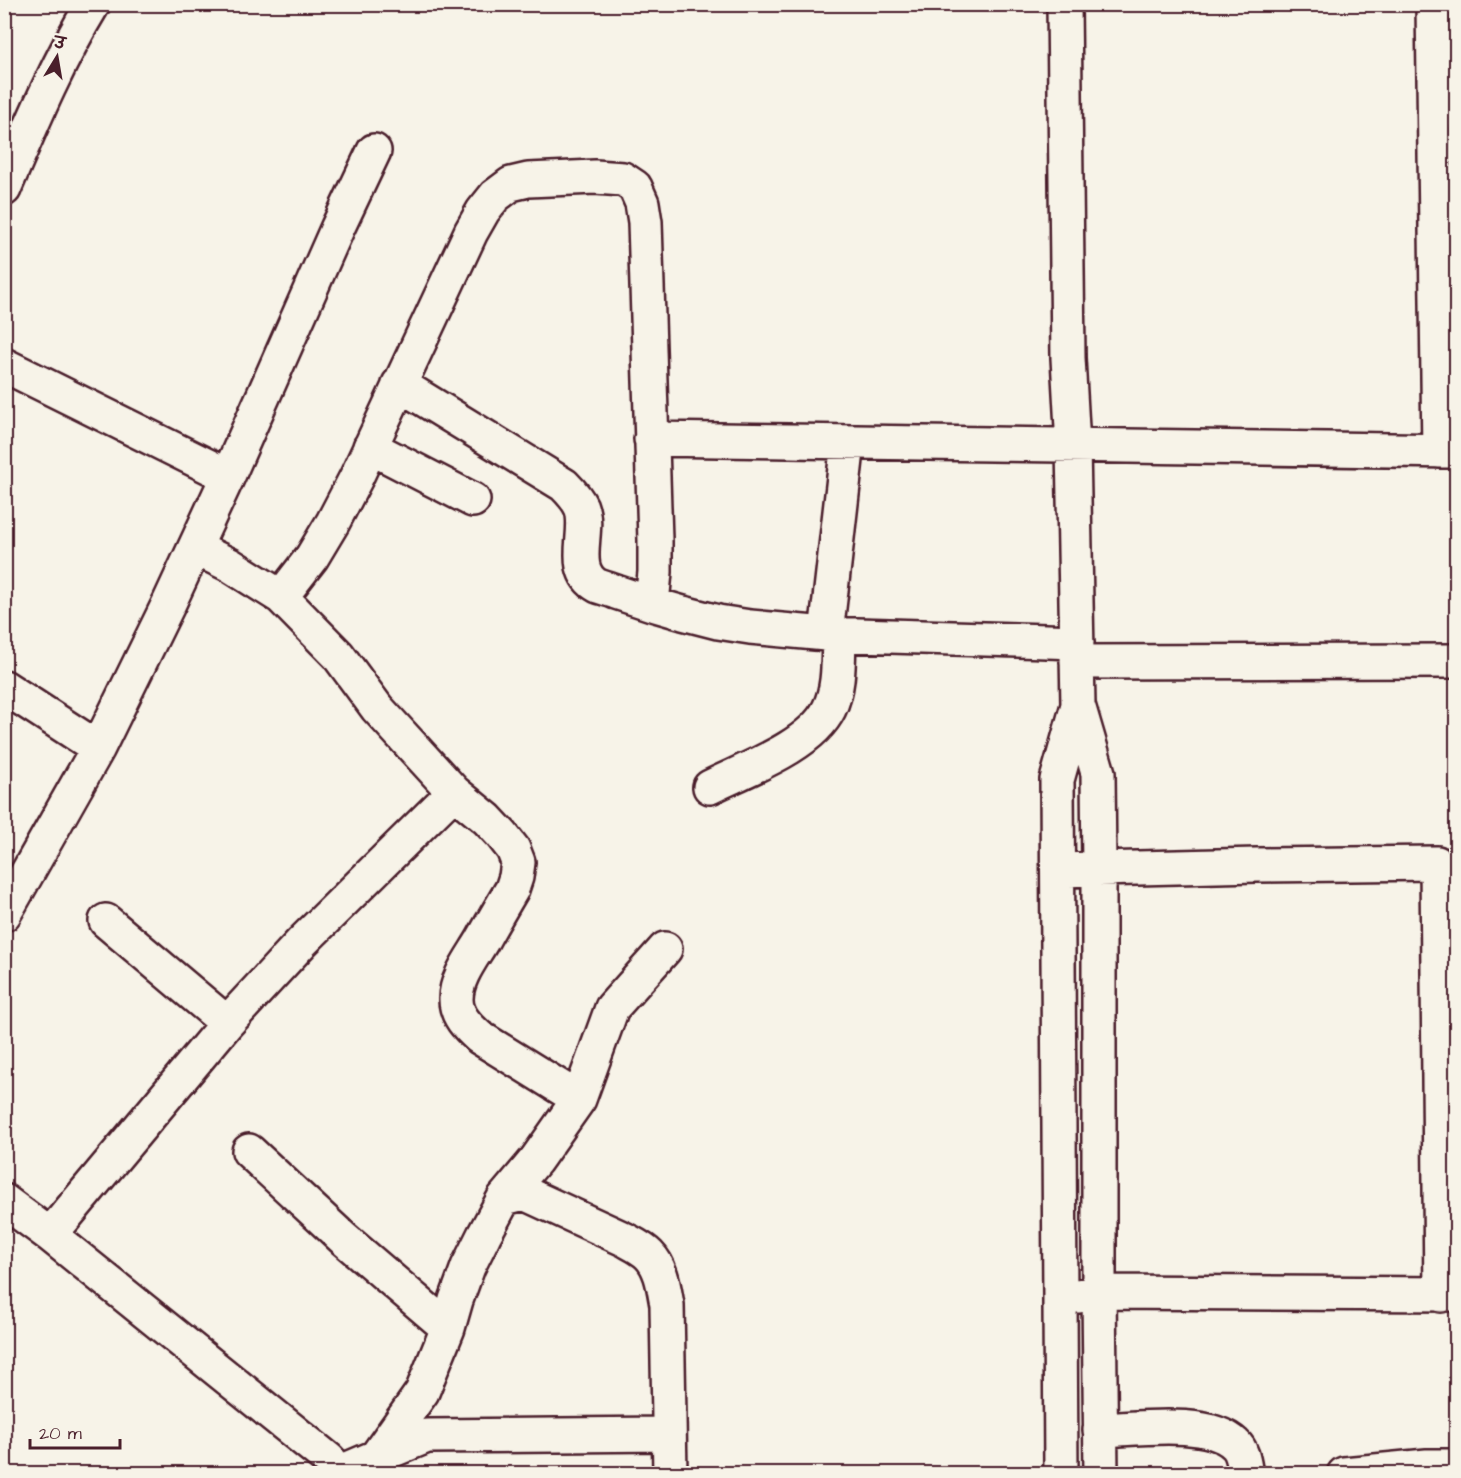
<svg xmlns="http://www.w3.org/2000/svg" width="1461" height="1478" font-family="'Architects Daughter','Playpen Sans Deva',sans-serif">
  <rect width="100%" height="100%" fill="#f7f3e8"/>
  <filter id="ink" filterUnits="userSpaceOnUse"><feTurbulence type="fractalNoise" baseFrequency=".0167" numOctaves="2"/><feDisplacementMap in="SourceGraphic" scale="12" xChannelSelector="R" yChannelSelector="G"/><feConvolveMatrix kernelMatrix="1 2 1 2 8 2 1 2 1" color-interpolation-filters="sRGB"/></filter>
  <g filter="url(#ink)">
    <g fill="none" stroke-linecap="round" stroke-linejoin="round">
      <defs>
        <path id="minor" d="M1064 4 1068 358 1073 446 1078 705 1098 773 1099 869V1292L1101 1474
          M1433 4 1439 451
          M4 189C31 126 57 63 93 4
          M4 365 228 476
          M651 439 1456 451
          M370 447 473 500
          M195 548 230 565 281 597 338 655 377 708 454 792 487 819 502 835 513 849 518 862 516 877 512 889C502 906 492 923 482 941 472 958 456 978 456 999 456 1016 468 1027 479 1037L579 1099 612 1008 665 949
          M281 597 312 557 333 522 356 478 471 232 483 211 495 196 511 184 528 180 595 177 623 179 635 187 642 203 645 222 655 540V572L652 604C640 600 628 596 616 592 611 590 604 588 598 586 568 570 591 531 581 507 577 498 570 491 564 485L399 384
          M652 604 683 613 718 622 750 627 826 634 1077 642
          M826 634 848 442
          M1077 662 1456 661
          M4 687 98 748
          M710 787C746 769 811 746 829 709 840 687 838 659 839 635
          M1058 870 1257 865 1437 863 1441 1295
          M4 914 98 748 170 601 228 476 338 227 374 151
          M227 1023 302 942 454 792
          M249 1151 344 1239 448 1328
          M504 1198 524 1193 624 1239C633 1244 642 1248 649 1255 662 1268 664 1289 667 1305L670 1474
          M4 1201 50 1235 328 1459 342 1474
          M50 1235 227 1023 106 921
          M1078 1296 1099 1292 1456 1294
          M1100 1430C1136 1429 1208 1418 1235 1444 1243 1451 1244 1464 1246 1474
          M376 1457 427 1436 669 1434
          M341 1472 376 1457 422 1392 448 1328 456 1300 468 1267 484 1235 504 1198 536 1160 579 1099
          M1061 1474 1057 780 1078 705
          M1344 1474 1427 1466H1456"/>
      </defs>
      <use href="#minor" stroke="#4a1f2b" stroke-width="38"/>
      <use href="#minor" stroke="#f7f3e8" stroke-width="33"/>
    </g>
  </g>
  <rect width="1461" height="1478" fill="none" stroke="#f7f3e8" stroke-width="24"/>
  <rect x="12" y="12" width="1437" height="1454" fill="none" stroke="#4a1f2b" stroke-width="2" filter="url(#ink)"/>
  <g transform="translate(57 57) rotate(11)" stroke="#f7f3e8" stroke-width="4.5" paint-order="stroke">
  <path d="M0-4.5L10 22L0 15L-10 22Z" fill="#4a1f2b"/>
  <text y="-9" font-size="16" font-weight="bold" text-anchor="middle" fill="#4a1f2b">उ</text>
  </g>
  <path d="M30 1439v9h90v-9" fill="none" stroke="#4a1f2b" stroke-width="3"/>
  <text x="39" y="1439" font-size="18" fill="#4a1f2b" stroke="#f7f3e8" stroke-width="4.5" paint-order="stroke">20 m</text>
</svg>
